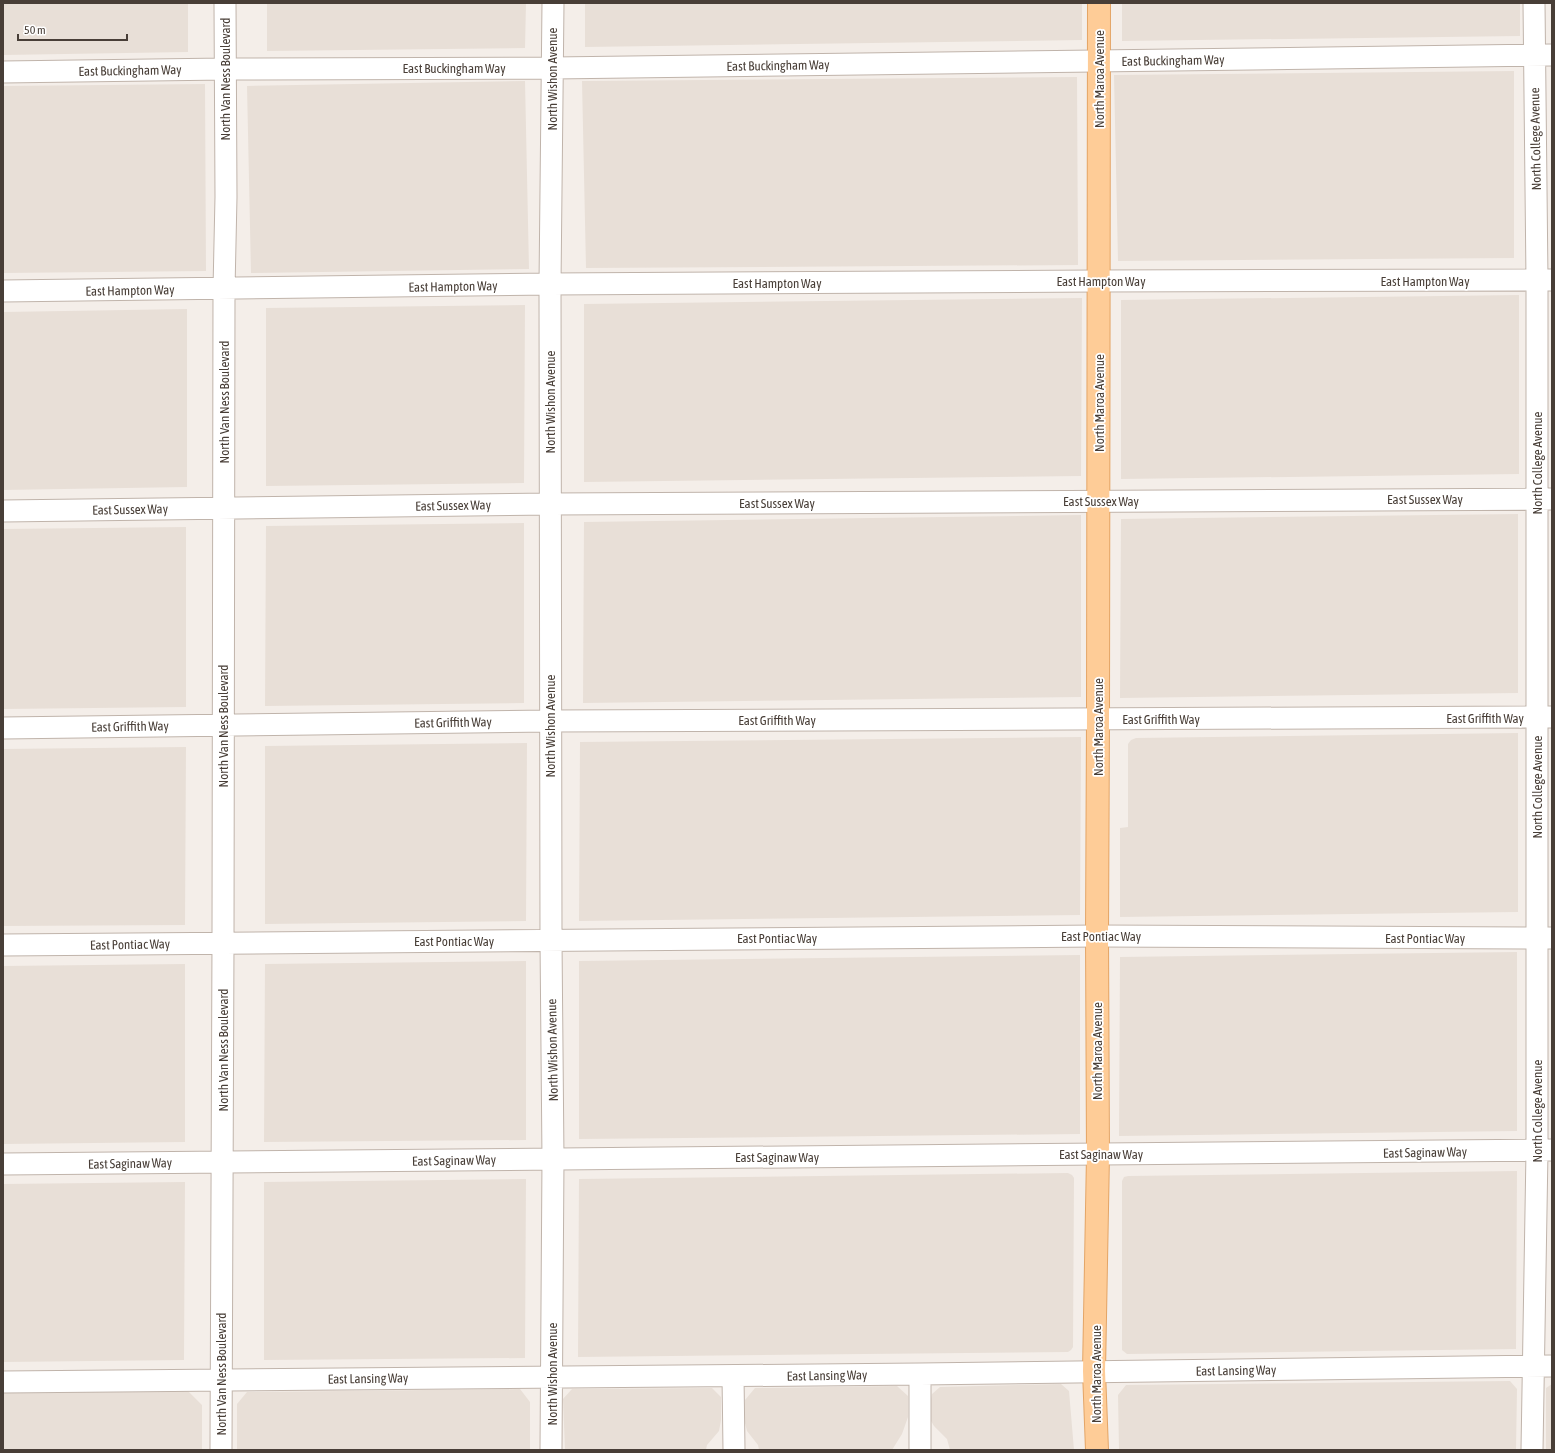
<svg xmlns="http://www.w3.org/2000/svg" width="1555" height="1453" font-family="'Asap Condensed',sans-serif">
  <rect width="100%" height="100%" fill="#f4eee9"/>
  <path fill="#e8dfd7" d="M3 3H188V52L3 55Z
    M267 3H526L525 48 267 51Z
    M585 3H1082V40L585 47Z
    M1122 3H1520V36L1122 41Z
    M1514 71V258L1118 261 1114 75Z
    M1077 77 1078 265 586 268 582 81Z
    M525 81 529 269 251 273 247 86Z
    M205 84 206 271 3 273V86Z
    M1519 295V474L1121 479V300Z
    M1082 298 1081 476 584 482V304Z
    M525 305 524 483 266 486V308Z
    M187 309V487L3 490V312Z
    M1518 514V693L1120 698 1121 519Z
    M1081 515V697L583 703 584 522Z
    M524 523V703L265 706 266 526Z
    M186 527V707L3 709V529Z
    M1518 733V912L1120 917V828L1128 827V744L1131 740 1136 738Z
    M1081 737 1080 915 579 921 580 742Z
    M527 743 526 921 265 924V746Z
    M186 747 185 925 3 926V749Z
    M1517 952V1131L1119 1136 1120 957Z
    M1080 955V1134L579 1139V961Z
    M526 961V1140L264 1142 265 964Z
    M185 964V1142L3 1144V966Z
    M1517 1171 1516 1349 1127 1354 1122 1350V1181L1124 1177 1128 1176Z
    M1068 1173 1072 1175 1074 1178 1073 1347 1071 1350 1068 1352 578 1357 579 1179Z
    M526 1179 525 1358 264 1360V1182Z
    M185 1182 184 1360 3 1362V1184Z
    M1510 1381 1517 1389 1516 1450H1119L1118 1395 1126 1385Z
    M1061 1384 1069 1391 1074 1450H950L947 1439 934 1426 931 1421V1399L932 1394 940 1387Z
    M1552 1384V1450H1546V1388Z
    M897 1386 908 1396V1417L902 1434 892 1450H759L758 1445 747 1431 745 1423V1400L755 1388Z
    M712 1388 721 1397V1420L719 1431 707 1445 706 1450H565L563 1399 572 1389Z
    M520 1389 530 1402V1450H237V1404L247 1392Z
    M187 1390 202 1405V1450H3V1393Z"/>
  <g fill="none" stroke-linecap="round" stroke-linejoin="round">
    <defs>
      <path id="minor" d="M3 72 225 69 553 68 1552 55
        M3 291 550 284 1098 281 1552 280
        M3 511 550 504 1552 499
        M3 728 550 721 1552 717
        M3 945 1097 936 1552 938
        M3 1164 1552 1150
        M920 1374V1450
        M733 1376 734 1450
        M3 1382 920 1374 1552 1366
        M221 1450 223 942 224 289 226 197 225 3
        M551 1450 553 1159 551 940 550 284 553 3
        M1532 1450 1537 1151V280L1534 3"/>
      <path id="major" d="M1097 1450 1094 1371 1098 1155 1097 936 1098 719 1099 3"/>
    </defs>
    <use href="#minor" stroke="#c0b4ab" stroke-width="23"/>
    <use href="#major" stroke="#e4a566" stroke-width="24"/>
    <use href="#minor" stroke="#fff" stroke-width="21"/>
    <use href="#major" stroke="#fecc97" stroke-width="22"/>
  </g>
  <g text-anchor="middle" stroke-width="3.5" stroke-linejoin="round" paint-order="stroke">
    <g font-size="13" fill="#483e37" stroke="#fff">
      <text transform="translate(1173 60) rotate(-1)" y="5">East Buckingham Way</text>
      <text transform="translate(778 65) rotate(-1)" y="5">East Buckingham Way</text>
      <text x="454" y="73">East Buckingham Way</text>
      <text transform="translate(130 70) rotate(-1)" y="5">East Buckingham Way</text>
      <text transform="translate(225 79) rotate(-90)" y="5">North Van Ness Boulevard</text>
      <text transform="translate(552 79) rotate(-90)" y="5">North Wishon Avenue</text>
      <text transform="translate(1099 79) rotate(-90)" y="5">North Maroa Avenue</text>
      <text transform="translate(1535 139) rotate(-91)" y="5">North College Avenue</text>
      <text x="1101" y="286">East Hampton Way</text>
      <text x="1425" y="286">East Hampton Way</text>
      <text x="777" y="288">East Hampton Way</text>
      <text transform="translate(453 286) rotate(-1)" y="5">East Hampton Way</text>
      <text transform="translate(130 290) rotate(-1)" y="5">East Hampton Way</text>
      <text transform="translate(224 402) rotate(-90)" y="5">North Van Ness Boulevard</text>
      <text transform="translate(550 402) rotate(-90)" y="5">North Wishon Avenue</text>
      <text transform="translate(1099 403) rotate(-90)" y="5">North Maroa Avenue</text>
      <text transform="translate(1537 463) rotate(-90)" y="5">North College Avenue</text>
      <text x="1425" y="504">East Sussex Way</text>
      <text x="1101" y="506">East Sussex Way</text>
      <text x="777" y="508">East Sussex Way</text>
      <text transform="translate(453 505) rotate(-1)" y="5">East Sussex Way</text>
      <text transform="translate(130 509) rotate(-1)" y="5">East Sussex Way</text>
      <text x="1485" y="723">East Griffith Way</text>
      <text x="1161" y="724">East Griffith Way</text>
      <text x="777" y="725">East Griffith Way</text>
      <text transform="translate(453 722) rotate(-1)" y="5">East Griffith Way</text>
      <text transform="translate(130 726) rotate(-1)" y="5">East Griffith Way</text>
      <text transform="translate(223 726) rotate(-90)" y="5">North Van Ness Boulevard</text>
      <text transform="translate(550 726) rotate(-90)" y="5">North Wishon Avenue</text>
      <text transform="translate(1098 727) rotate(-90)" y="5">North Maroa Avenue</text>
      <text transform="translate(1537 787) rotate(-90)" y="5">North College Avenue</text>
      <text x="1101" y="941">East Pontiac Way</text>
      <text x="777" y="943">East Pontiac Way</text>
      <text x="1425" y="943">East Pontiac Way</text>
      <text x="454" y="946">East Pontiac Way</text>
      <text transform="translate(130 944) rotate(-1)" y="5">East Pontiac Way</text>
      <text transform="translate(223 1050) rotate(-90)" y="5">North Van Ness Boulevard</text>
      <text transform="translate(552 1050) rotate(-91)" y="5">North Wishon Avenue</text>
      <text transform="translate(1097 1051) rotate(-90)" y="5">North Maroa Avenue</text>
      <text transform="translate(1537 1111) rotate(-90)" y="5">North College Avenue</text>
      <text transform="translate(1425 1152) rotate(-1)" y="5">East Saginaw Way</text>
      <text x="1101" y="1159">East Saginaw Way</text>
      <text x="777" y="1162">East Saginaw Way</text>
      <text transform="translate(454 1160) rotate(-1)" y="5">East Saginaw Way</text>
      <text transform="translate(130 1163) rotate(-1)" y="5">East Saginaw Way</text>
      <text transform="translate(1236 1370) rotate(-1)" y="5">East Lansing Way</text>
      <text transform="translate(221 1374) rotate(-90)" y="5">North Van Ness Boulevard</text>
      <text transform="translate(552 1374) rotate(-90)" y="5">North Wishon Avenue</text>
      <text transform="translate(1096 1374) rotate(-90)" y="5">North Maroa Avenue</text>
      <text transform="translate(827 1375) rotate(-1)" y="5">East Lansing Way</text>
      <text transform="translate(368 1378) rotate(-1)" y="5">East Lansing Way</text>
    </g>
  </g>
  <rect width="1555" height="1453" fill="none" stroke="#483e37" stroke-width="8"/>
  <path d="M18 34v6h109v-6" fill="none" stroke="#483e37" stroke-width="2"/>
  <text x="24" y="34" font-size="12" fill="#483e37" stroke="#ffffff" stroke-width="3" paint-order="stroke">50 m</text>
</svg>
